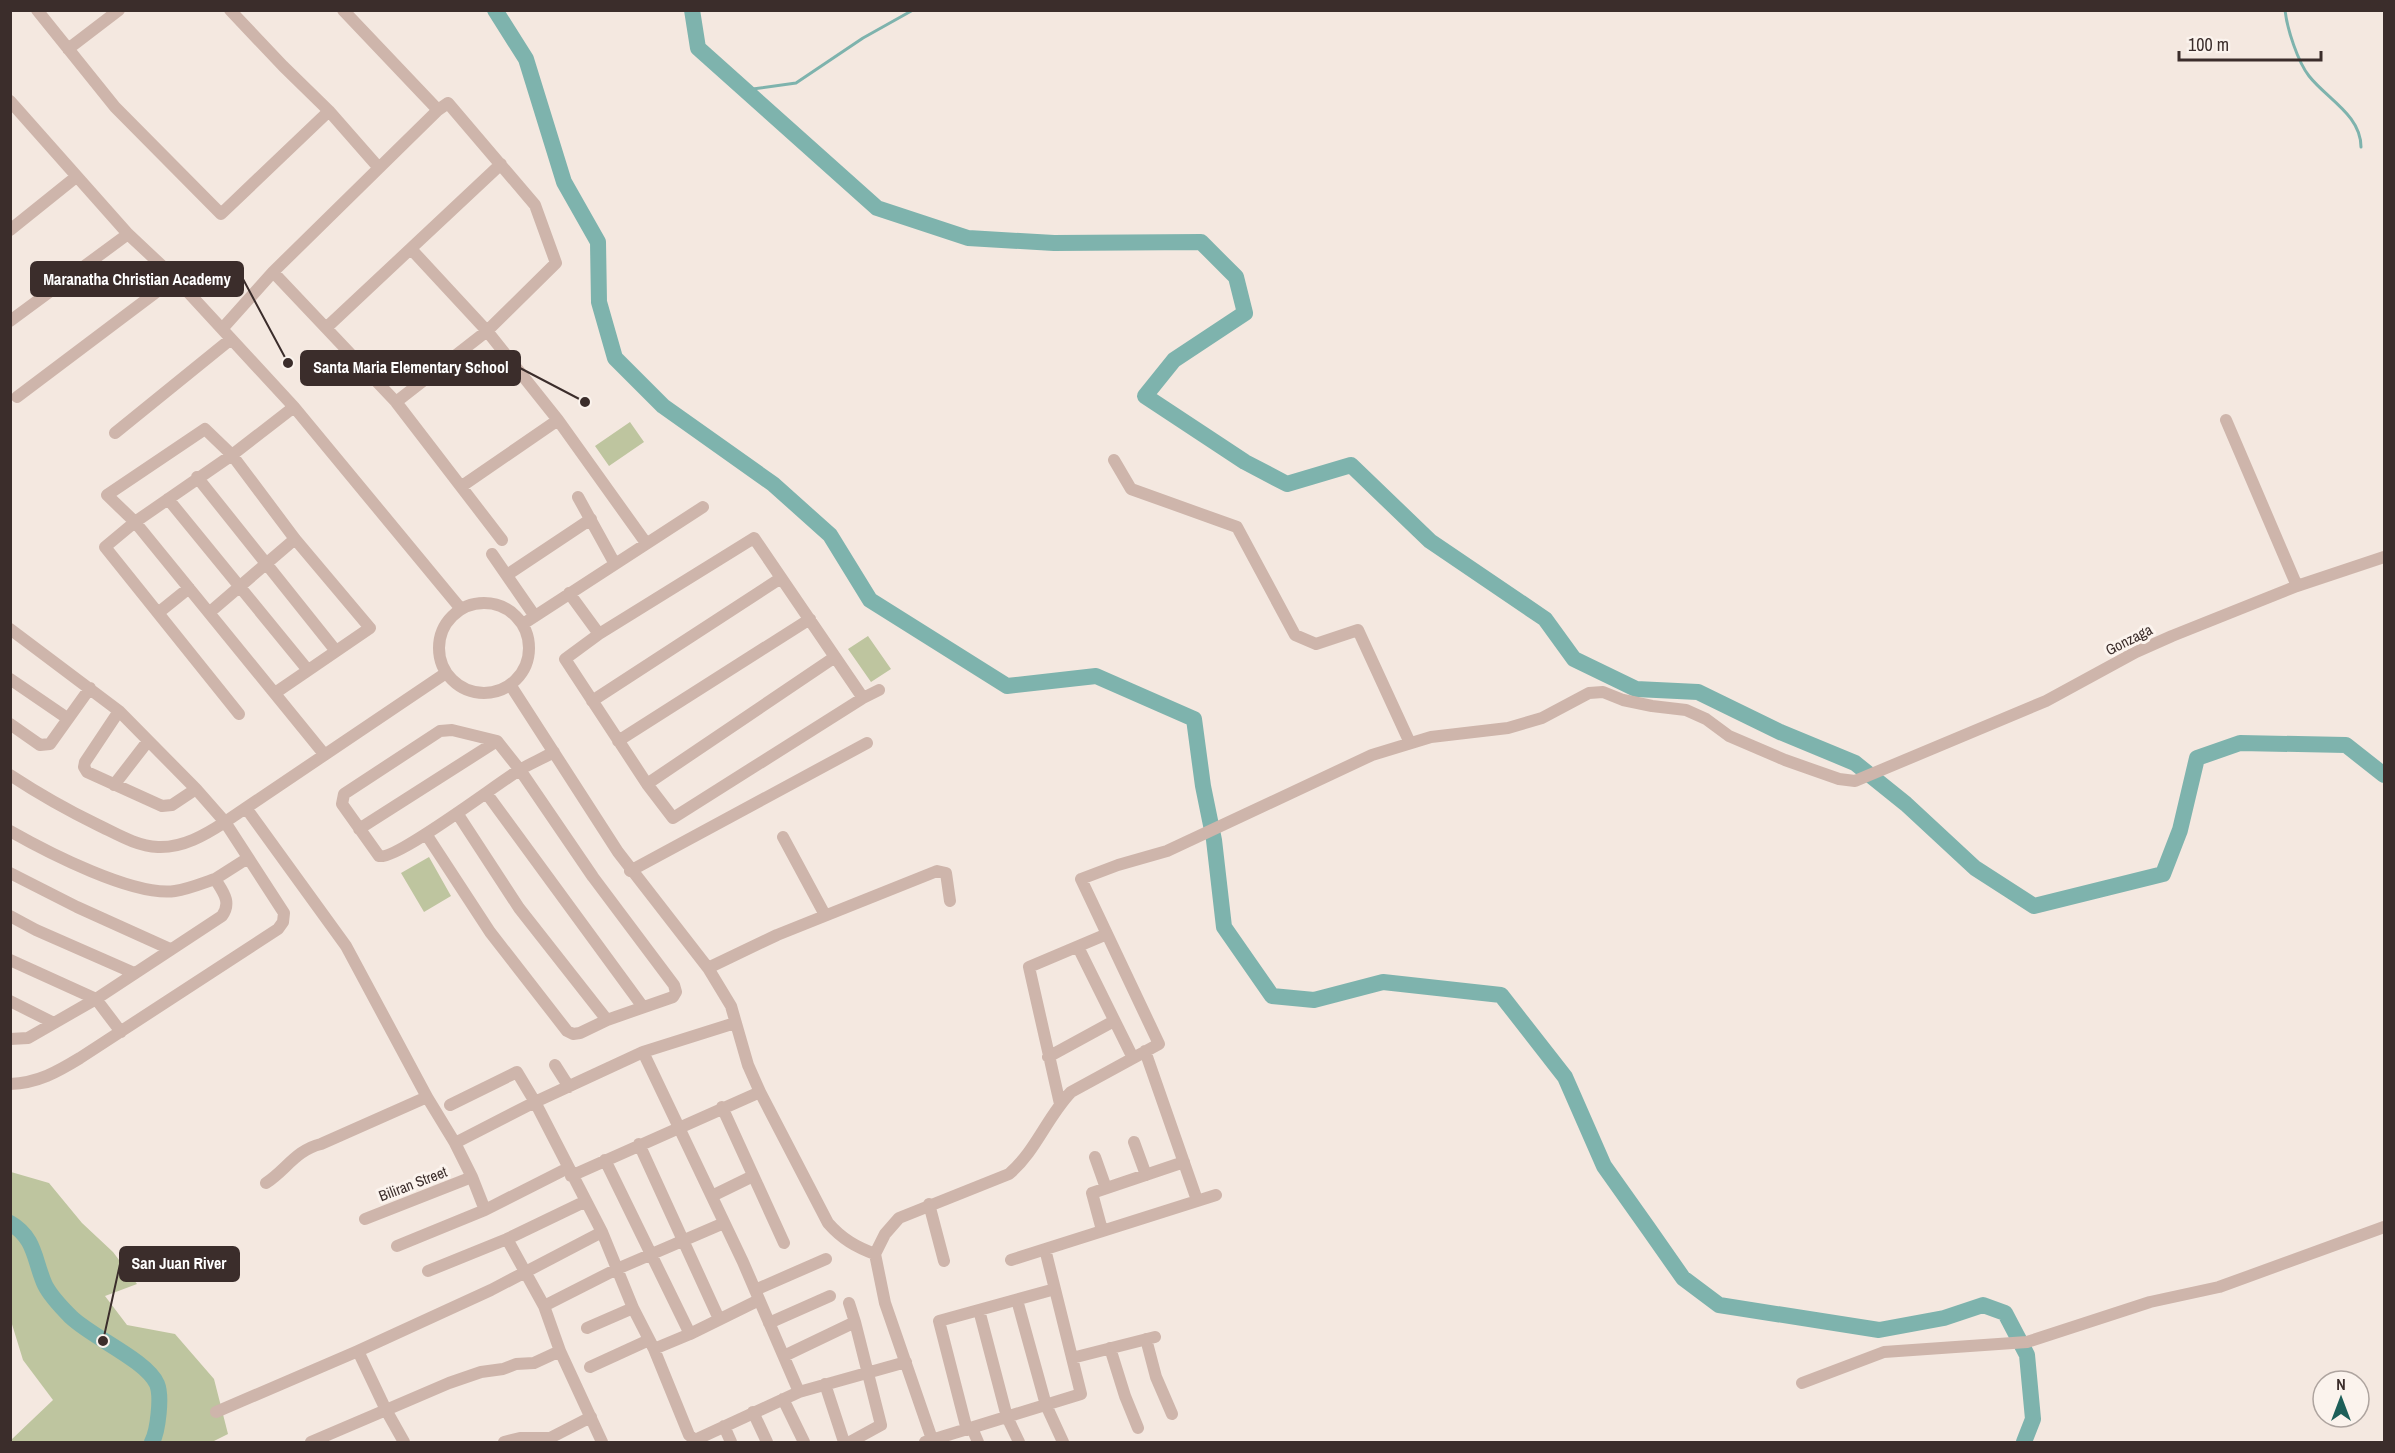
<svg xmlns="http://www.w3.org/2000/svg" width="2395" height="1453" font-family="'Archivo Narrow',sans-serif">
  <rect width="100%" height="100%" fill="#f4e8e0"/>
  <path fill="#bec59f" d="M630 422 644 442 609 466 595 446Z
    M868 636 891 669 871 682 848 649Z
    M429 857 451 896 424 912 401 873Z
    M11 1172 49 1183 82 1223 113 1252 137 1284 105 1296 127 1325 175 1334 214 1379 228 1434 212 1442H11V1440L53 1400 23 1360 11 1321Z"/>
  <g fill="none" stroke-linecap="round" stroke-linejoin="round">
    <path stroke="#7eb3ad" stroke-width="3" d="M2285 10C2287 29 2298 62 2309 76 2327 99 2361 115 2361 147
      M745 90 796 83 863 38 913 10"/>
    <path stroke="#7eb3ad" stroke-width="16" d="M495 10 526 59 564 182 598 242 599 302 615 358 663 406 773 484 830 535 870 600 1007 686 1096 676 1194 719 1203 786 1214 840 1224 927 1272 996 1314 1000 1383 982 1501 995 1565 1077 1604 1166 1648 1228 1683 1278 1719 1305 1879 1330 1944 1318 1983 1305 2005 1313 2027 1355 2033 1419 2024 1442
      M692 10 698 48 877 208 968 238 1054 243 1201 242 1236 277 1245 313 1174 360 1145 396 1245 462 1287 484 1351 465 1430 541 1545 619 1574 659 1636 689 1698 692 1780 732 1855 763 1906 804 1975 868 2034 906 2163 874 2180 830 2197 758 2240 743 2346 745 2384 775
      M10 1223C36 1238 34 1261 45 1285 50 1295 63 1309 71 1317 93 1338 146 1360 157 1384 162 1396 158 1431 152 1442"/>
    <path stroke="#ceb5ab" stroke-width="12" d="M37 10 115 107 221 214 329 111
      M230 10 283 66 329 111 379 168
      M343 10 438 110 448 103 535 205 556 263 487 331 396 402
      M68 49 119 10
      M10 101 128 234 175 278 294 407 461 609
      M10 230 76 177
      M411 249 487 331 558 420 646 543
      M273 272 396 402 502 540
      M10 321 128 234
      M326 328 501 164
      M222 329 273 272 438 110
      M17 397 175 278
      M2226 420 2297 586
      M115 433 231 339
      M1114 460 1131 489 1237 527 1295 635 1316 644 1358 630 1410 743
      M197 477 336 651
      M462 486 558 420
      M578 497 615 564
      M168 499 307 669
      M492 554 534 615
      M507 575 591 519
      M569 593 599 634
      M439 648a45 45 0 1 1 90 0a45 45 0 1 1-90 0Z
      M210 612 295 539
      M158 613 189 588
      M523 624 703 507
      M10 629 119 711 196 789 225 822 284 913 283 922 278 929 80 1058C57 1072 38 1083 10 1084
      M10 679 67 718
      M511 686 618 852 708 968 731 1006 748 1065 760 1092 828 1223C842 1239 856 1247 875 1254
      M275 693 370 628 295 539 232 455 205 429 107 495 135 522 324 754
      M863 698 754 538 599 634 565 659 647 784 673 818 863 698 879 690
      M592 701 781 578
      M119 711 85 762 84 767 87 772 162 806 172 805 196 789
      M239 714 105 547 135 522 232 455 294 407
      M10 724 40 745 50 744 90 688
      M618 741 810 619
      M10 775C39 794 67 810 98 825 117 834 136 846 158 847 183 848 205 835 225 822L446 673
      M647 784 835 657
      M114 785 148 741
      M487 794 643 1007
      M246 808 346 946 427 1097 455 1143 472 1177 485 1210 568 1168
      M457 813 519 908 607 1020
      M359 829 497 741
      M10 831C47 852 134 897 175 891 189 889 203 883 215 879 223 892 232 902 222 916L96 999 28 1038 10 1039
      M426 834 490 932 567 1031 573 1034 580 1033 607 1020 673 997 676 992 674 985 593 877 520 770 497 741 452 730 440 731 344 794 342 804 379 856C396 861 499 782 521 769 532 763 543 758 554 752
      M783 837 825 915
      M630 871 867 743
      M10 873 77 907 170 949
      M215 879 248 858
      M10 916 36 930 134 973
      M1078 947 1133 1058
      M10 960 96 999 121 1032
      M708 968 777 935 937 871 946 873 950 901
      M10 1001 54 1023
      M735 1023 643 1052 535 1102 602 1232 633 1308 654 1349 689 1435 695 1440 799 1392 906 1362
      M1145 1051 1197 1200
      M643 1052 743 1262 799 1392
      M1048 1057 1114 1021
      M555 1065 569 1087
      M1060 1104 1029 967 1107 934
      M450 1105 517 1072 535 1102 455 1143
      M722 1107 784 1243
      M1134 1142 1146 1175
      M639 1144 719 1319
      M1095 1157 1106 1188
      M605 1160 690 1334
      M571 1176 760 1092
      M266 1183C286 1170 296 1150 321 1144L427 1097
      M712 1196 753 1176
      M586 1201 507 1239 544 1306 560 1351 602 1442
      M929 1204 944 1261
      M365 1219 472 1177
      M1102 1230 1092 1193 1184 1162
      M397 1246 485 1210
      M1011 1260 1216 1195
      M428 1271 507 1239
      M755 1290 826 1259
      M1017 1300 1046 1405 1063 1442
      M849 1303 855 1322
      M544 1306 617 1269 724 1223
      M979 1310 1007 1417 1019 1442
      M769 1323 830 1296
      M587 1328 633 1308
      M1146 1339 1156 1377 1172 1414
      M1110 1348 1125 1396 1138 1428
      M654 1349 690 1334 759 1300
      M560 1351 534 1363 516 1364 503 1369 481 1372 449 1383 386 1410 358 1351 491 1290 602 1232
      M784 1356 855 1322 881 1425 850 1442
      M1072 1358 1155 1337
      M590 1367 649 1340
      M1802 1383 1884 1352 2027 1342 2150 1302 2219 1287 2384 1227
      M825 1384 844 1442
      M783 1399 804 1442
      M216 1412 358 1351
      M753 1412 767 1442
      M724 1426 731 1442
      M972 1428 978 1442
      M967 1430 939 1321 1055 1289
      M311 1442 386 1410 404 1442
      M504 1442 520 1438H550L591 1417
      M925 1442 1081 1394 1045 1249
      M933 1442 885 1303 875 1254 885 1234 899 1218 1009 1174C1036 1151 1047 1117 1071 1092L1159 1044 1081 879 1118 865 1167 851 1372 755 1431 737 1508 728 1542 718 1589 693 1603 692 1623 700 1652 706 1686 710 1706 719 1729 736 1785 760 1839 779 1855 781 2046 701 2136 652 2172 636 2297 586 2384 557"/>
  </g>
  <g text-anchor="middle" stroke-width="6" stroke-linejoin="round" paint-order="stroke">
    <g font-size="15" fill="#3b2d2b" stroke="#fbf3ed">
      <text transform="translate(2129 640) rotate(-27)" y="5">Gonzaga</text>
      <text transform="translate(413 1184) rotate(-21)" y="5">Biliran Street</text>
    </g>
  </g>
  <path fill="none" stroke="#3b2d2b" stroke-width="2" d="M288 363L243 279M585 402L520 368M103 1341L120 1264"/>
  <g fill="#3b2d2b" stroke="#fbf3ed" stroke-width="2">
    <circle cx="288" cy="363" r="6"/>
    <circle cx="585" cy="402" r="6"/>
    <circle cx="103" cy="1341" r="6"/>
  </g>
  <g fill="#3b2d2b" stroke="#3b2d2b" stroke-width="2">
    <rect x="31" y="262" width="212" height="34" rx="6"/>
    <rect x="301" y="351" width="219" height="34" rx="6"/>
    <rect x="120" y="1247" width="119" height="34" rx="6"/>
  </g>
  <g font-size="16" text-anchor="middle" font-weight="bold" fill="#fff">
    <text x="137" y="285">Maranatha Christian Academy</text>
    <text x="411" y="373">Santa Maria Elementary School</text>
    <text x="179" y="1269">San Juan River</text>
  </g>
  <rect width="2395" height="1453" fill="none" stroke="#3b2d2b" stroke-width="24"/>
  <g transform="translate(2341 1399)"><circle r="28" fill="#fbf3ed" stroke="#aea49f" stroke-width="1.5"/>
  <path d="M0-4.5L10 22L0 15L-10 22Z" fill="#1d5f59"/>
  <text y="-9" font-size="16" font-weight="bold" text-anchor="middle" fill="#3b2d2b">N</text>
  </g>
  <path d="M2179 51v9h142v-9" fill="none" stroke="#3b2d2b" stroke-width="3"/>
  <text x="2188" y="51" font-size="18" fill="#3b2d2b" stroke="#fbf3ed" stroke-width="4.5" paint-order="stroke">100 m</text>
</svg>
